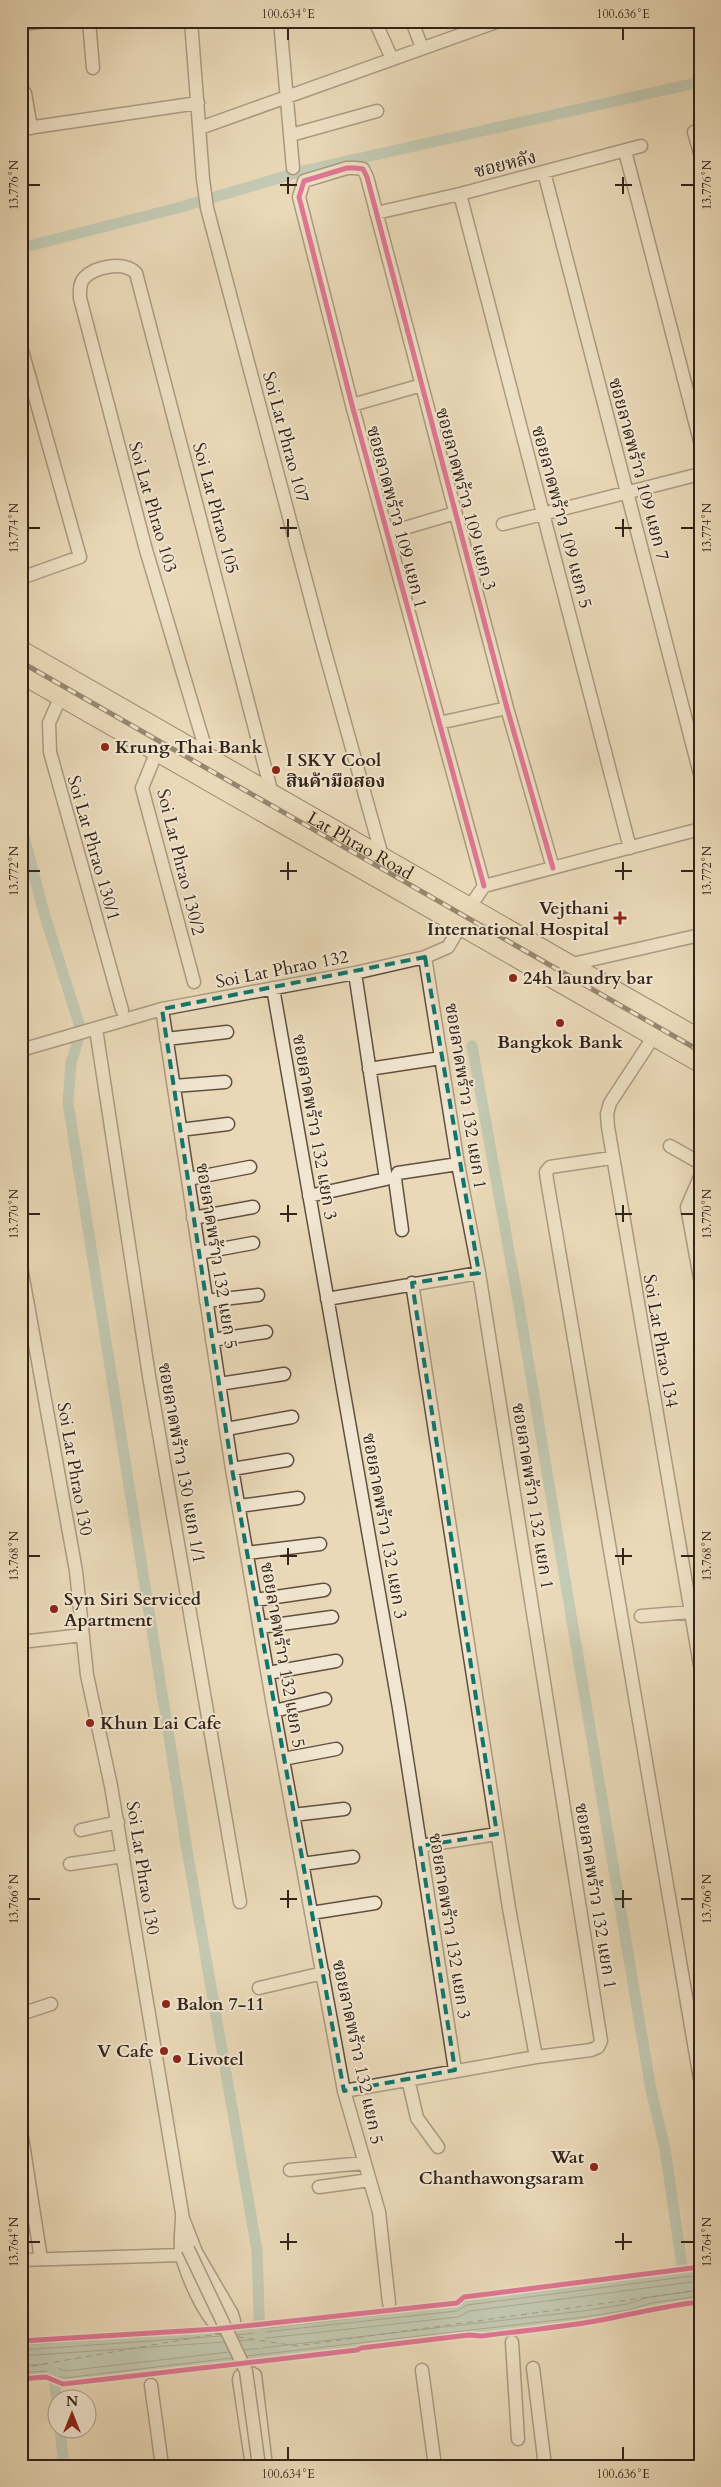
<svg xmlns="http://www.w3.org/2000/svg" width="721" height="2487" font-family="Cardo,'Noto Serif Thai',serif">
  <rect width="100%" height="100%" fill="#ead9b8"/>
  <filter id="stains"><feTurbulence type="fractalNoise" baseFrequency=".004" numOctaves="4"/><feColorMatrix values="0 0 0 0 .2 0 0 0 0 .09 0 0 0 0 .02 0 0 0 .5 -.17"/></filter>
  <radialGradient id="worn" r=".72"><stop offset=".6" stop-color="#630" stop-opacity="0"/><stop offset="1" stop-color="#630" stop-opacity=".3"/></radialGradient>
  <path fill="#98baaf" stroke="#707e73" d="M700 2269V2301L652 2308 630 2315 585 2322 63 2383 46 2376 21 2378V2345L269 2328 457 2306 465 2300Z"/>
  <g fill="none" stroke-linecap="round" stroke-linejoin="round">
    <path stroke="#666e64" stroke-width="1" d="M237 2335 457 2311 467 2305 700 2275
      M240 2341 458 2317 470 2311 700 2281
      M21 2350 221 2336
      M244 2350 583 2311 627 2304 650 2297 700 2290
      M21 2356 224 2342
      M247 2356 584 2317 629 2310 651 2303 700 2296
      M21 2366 47 2364 65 2371 229 2352
      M21 2373 46 2371 64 2378 232 2358"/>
    <path stroke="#98baaf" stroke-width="11" d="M21 248 181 207 303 171 700 82
      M21 825 44 913 81 1030 71 1063 68 1103 187 1850 257 2250 260 2343
      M472 1046 519 1306 651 2090 665 2149 682 2266
      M52 2364 58 2410
      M60 2430 64 2466"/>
    <path stroke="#515045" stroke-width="1" stroke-dasharray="6 5" stroke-linecap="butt" d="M238 2337 297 2346 700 2290
      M21 2368 216 2334 224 2335"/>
    <defs>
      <path id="street" d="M89 21 93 68
        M191 21 203 179 207 208 322 641 382 856
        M280 21 293 168
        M375 21 392 59
        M412 21 422 48
        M21 24 48 21
        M25 93 31 128
        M200 128 499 21
        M21 129 198 103
        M700 131 694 132 700 153
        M291 135 377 111
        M625 151 700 441
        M544 172 700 774
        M460 194 630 848
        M376 213 460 194 641 146
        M21 347 80 557 21 578
        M352 405 422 385
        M503 524 700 474
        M388 533 455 513
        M61 696 49 723 50 752 122 1010
        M439 723 507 708
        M157 751 142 788 194 982
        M208 757 146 550 80 298C80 291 79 284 84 278 96 266 124 261 136 273L272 794
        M484 886 352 405 299 197 304 181 347 168H355L363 169 367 177 507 708 553 868
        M469 908 484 886 700 829
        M568 965 700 935
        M273 988 399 1708 455 2070
        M162 1009 232 1469 274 1711 344 2091 379 2212 389 2303
        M96 1029 149 1376 240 1902
        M654 1036 610 1103 607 1114 608 1127 700 1665
        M166 1039 227 1032
        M21 1050 162 1009 355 973 425 957 448 947 461 925
        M369 1069 441 1058
        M174 1086 225 1082
        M180 1130 228 1124
        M670 1146 700 1163
        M611 1158 550 1167 546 1172 547 1180 700 2079
        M700 1177 687 1207 700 1278
        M188 1179 250 1167
        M309 1196 386 1179 355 973
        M193 1218 253 1207
        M402 1230 395 1179 398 1173 458 1164
        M199 1253 253 1243
        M21 1267 76 1571 87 1675 111 1786 188 2249
        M412 1283 509 1908 536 2057
        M327 1299 479 1273
        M206 1301 258 1295
        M212 1340 266 1332
        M219 1384 284 1374
        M226 1429 292 1417
        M232 1469 287 1460
        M239 1506 298 1498
        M247 1553 320 1544
        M255 1600 324 1590
        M641 1616 691 1612
        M260 1627 332 1617
        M21 1642 83 1635
        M268 1673 336 1661
        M274 1711 325 1699
        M283 1759 336 1749
        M293 1815 344 1809
        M81 1830 118 1822
        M420 1846 497 1834
        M70 1864 123 1856
        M302 1864 353 1857
        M311 1913 375 1903
        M259 1988 323 1973
        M21 2014 51 2004
        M408 2079 417 2118 438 2147
        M344 2091 536 2057 591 2050 598 2047 601 2041 479 1273 458 1164 425 957
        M21 2131 41 2259
        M290 2170 364 2163
        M319 2187 370 2180
        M182 2216 196 2252 232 2314 234 2321 226 2327H218C203 2313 187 2276 182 2256 179 2244 182 2229 182 2216Z
        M21 2260 182 2255
        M512 2342 518 2439
        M533 2368 545 2466
        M422 2370 435 2466
        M151 2385 162 2466
        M252 2466 239 2380 240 2376 251 2373 255 2375 266 2466"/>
      <g id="primary">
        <path id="s1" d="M21 651 700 1040"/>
        <path d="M21 673 700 1062"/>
      </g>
    </defs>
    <use href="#street" stroke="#615040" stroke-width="15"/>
    <use href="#primary" stroke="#332318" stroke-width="22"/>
    <use href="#street" stroke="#f1e6d1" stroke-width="12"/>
    <use href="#primary" stroke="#ead9b8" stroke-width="20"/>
    <defs>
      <path id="rail" d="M21 662 700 1051"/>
    </defs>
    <use href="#rail" stroke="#332318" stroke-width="5"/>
    <use href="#rail" stroke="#f1e6d1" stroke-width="3" stroke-dasharray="9" stroke-linecap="butt"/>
    <defs>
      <path id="street-bridge" d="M188 2249 246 2371 259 2466"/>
    </defs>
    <use href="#street-bridge" stroke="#615040" stroke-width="15" stroke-linecap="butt"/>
    <use href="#street-bridge" stroke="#f1e6d1" stroke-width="12"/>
    <defs>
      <path id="cycleway" d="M484 886 352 405 299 197 304 181 347 168H355L363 169 367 177 507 708 553 868
        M21 2341 216 2329 457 2303 464 2297 700 2267
        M21 2379 46 2377 63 2384 357 2350 361 2348 469 2335 481 2336C515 2332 550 2328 584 2323 623 2317 660 2306 700 2302"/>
    </defs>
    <use href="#cycleway" stroke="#f1e6d1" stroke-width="8"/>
    <use href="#cycleway" stroke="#d6006c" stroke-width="5"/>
  </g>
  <path d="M0 0H721V2487H0ZM425 957 479 1273 412 1283 497 1834 420 1846 455 2070 344 2091 232 1469 162 1009Z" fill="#ead9b8" fill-opacity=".55" fill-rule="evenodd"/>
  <path fill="none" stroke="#0f766e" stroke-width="4" stroke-dasharray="10 6" stroke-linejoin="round" d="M425 957 479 1273 412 1283 497 1834 420 1846 455 2070 344 2091 232 1469 162 1009Z"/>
  <path fill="none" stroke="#332318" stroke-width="2" d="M288 28V40M623 28V40M288 177V194M623 177V194M28 185H40M280 185H297M615 185H632M681 185H694M288 519V537M623 519V537M28 528H40M280 528H297M615 528H632M681 528H694M288 862V880M623 862V880M28 871H40M280 871H297M615 871H632M681 871H694M288 1205V1222M623 1205V1222M28 1214H40M280 1214H297M615 1214H632M681 1214H694M288 1548V1565M623 1548V1565M28 1556H40M280 1556H297M615 1556H632M681 1556H694M288 1890V1908M623 1890V1908M28 1899H40M280 1899H297M615 1899H632M681 1899H694M288 2233V2250M623 2233V2250M28 2242H40M280 2242H297M615 2242H632M681 2242H694M288 2447V2460M623 2447V2460"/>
  <g fill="#8f2418" stroke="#f1e6d1" stroke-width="2">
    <circle cx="105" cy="747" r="5"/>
    <circle cx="276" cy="770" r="5"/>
    <path d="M617.5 910.5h5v5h5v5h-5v5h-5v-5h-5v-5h5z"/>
    <circle cx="513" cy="978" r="5"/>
    <circle cx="560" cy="1023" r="5"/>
    <circle cx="54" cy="1609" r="5"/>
    <circle cx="90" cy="1723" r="5"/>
    <circle cx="166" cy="2004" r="5"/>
    <circle cx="164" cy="2051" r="5"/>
    <circle cx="177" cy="2059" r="5"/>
    <circle cx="594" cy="2167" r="5"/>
  </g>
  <g text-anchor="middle" stroke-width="4" stroke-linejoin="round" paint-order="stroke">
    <g font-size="18" fill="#332318" stroke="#f1e6d1">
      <text transform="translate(505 164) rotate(-14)" y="6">ซอยหลัง</text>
      <text transform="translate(286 437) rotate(75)" y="6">Soi Lat Phrao 107</text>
      <text transform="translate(639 469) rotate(75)" y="6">ซอยลาดพร้าว 109 แยก 7</text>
      <text transform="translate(466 499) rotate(75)" y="6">ซอยลาดพร้าว 109 แยก 3</text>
      <text transform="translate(153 507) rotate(74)" y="6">Soi Lat Phrao 103</text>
      <text transform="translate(216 508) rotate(75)" y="6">Soi Lat Phrao 105</text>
      <text transform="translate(397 517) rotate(75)" y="6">ซอยลาดพร้าว 109 แยก 1</text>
      <text transform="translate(562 517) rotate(75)" y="6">ซอยลาดพร้าว 109 แยก 5</text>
      <text dy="6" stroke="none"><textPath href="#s1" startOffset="391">Lat Phrao Road</textPath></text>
      <text transform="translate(94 848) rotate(74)" y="6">Soi Lat Phrao 130/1</text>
      <text transform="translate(181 862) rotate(76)" y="6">Soi Lat Phrao 130/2</text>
      <text transform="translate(282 969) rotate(-11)" y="6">Soi Lat Phrao 132</text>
      <text transform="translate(466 1096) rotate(81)" y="6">ซอยลาดพร้าว 132 แยก 1</text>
      <text transform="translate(315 1127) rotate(80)" y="6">ซอยลาดพร้าว 132 แยก 3</text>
      <text transform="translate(217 1256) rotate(81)" y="6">ซอยลาดพร้าว 132 แยก 5</text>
      <text transform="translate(661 1341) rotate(80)" y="6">Soi Lat Phrao 134</text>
      <text transform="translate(182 1463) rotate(80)" y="6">ซอยลาดพร้าว 130 แยก 1/1</text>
      <text transform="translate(75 1469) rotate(80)" y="6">Soi Lat Phrao 130</text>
      <text transform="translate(533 1496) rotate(81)" y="6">ซอยลาดพร้าว 132 แยก 1</text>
      <text transform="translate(385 1526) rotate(80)" y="6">ซอยลาดพร้าว 132 แยก 3</text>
      <text transform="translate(283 1655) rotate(80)" y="6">ซอยลาดพร้าว 132 แยก 5</text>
      <text transform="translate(143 1868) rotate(81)" y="6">Soi Lat Phrao 130</text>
      <text transform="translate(596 1896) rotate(81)" y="6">ซอยลาดพร้าว 132 แยก 1</text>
      <text transform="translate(450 1926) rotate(81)" y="6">ซอยลาดพร้าว 132 แยก 3</text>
      <text transform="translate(358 2052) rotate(78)" y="6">ซอยลาดพร้าว 132 แยก 5</text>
    </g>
    <g font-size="18" font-weight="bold" fill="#332318" stroke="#f1e6d1" text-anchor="start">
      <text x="115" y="753">Krung Thai Bank</text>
      <text x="286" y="766">I SKY Cool<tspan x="286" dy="21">สินค้ามือสอง</tspan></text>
      <text x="609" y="914" text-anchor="end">Vejthani<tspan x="609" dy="21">International Hospital</tspan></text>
      <text x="523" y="984">24h laundry bar</text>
      <text x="560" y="1048" text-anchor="middle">Bangkok Bank</text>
      <text x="64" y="1605">Syn Siri Serviced<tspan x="64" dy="21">Apartment</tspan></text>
      <text x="100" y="1729">Khun Lai Cafe</text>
      <text x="176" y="2010">Balon 7-11</text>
      <text x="154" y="2057" text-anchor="end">V Cafe</text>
      <text x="187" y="2065">Livotel</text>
      <text x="584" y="2163" text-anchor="end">Wat<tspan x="584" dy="21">Chanthawongsaram</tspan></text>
    </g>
  </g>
  <rect width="721" height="2487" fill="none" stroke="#ead9b8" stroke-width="55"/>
  <g transform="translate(72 2414)"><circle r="24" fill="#f1e6d1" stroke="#a59887"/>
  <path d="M0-4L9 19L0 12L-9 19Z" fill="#8f2418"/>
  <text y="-8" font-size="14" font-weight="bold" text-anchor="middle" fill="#332318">N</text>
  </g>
  <rect x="28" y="28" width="666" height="2432" fill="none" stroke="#332318" stroke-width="2"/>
  <g font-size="12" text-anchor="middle" fill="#332318">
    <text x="288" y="18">100.634°E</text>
    <text x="623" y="18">100.636°E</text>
    <text transform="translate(14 185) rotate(-90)" y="4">13.776°N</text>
    <text transform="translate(707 185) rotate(-90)" y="4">13.776°N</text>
    <text transform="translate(14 528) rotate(-90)" y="4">13.774°N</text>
    <text transform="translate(707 528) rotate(-90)" y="4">13.774°N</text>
    <text transform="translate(14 871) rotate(-90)" y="4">13.772°N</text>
    <text transform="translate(707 871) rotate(-90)" y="4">13.772°N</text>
    <text transform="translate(14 1214) rotate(-90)" y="4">13.770°N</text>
    <text transform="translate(707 1214) rotate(-90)" y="4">13.770°N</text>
    <text transform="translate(14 1556) rotate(-90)" y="4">13.768°N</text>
    <text transform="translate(707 1556) rotate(-90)" y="4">13.768°N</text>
    <text transform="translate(14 1899) rotate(-90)" y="4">13.766°N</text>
    <text transform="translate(707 1899) rotate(-90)" y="4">13.766°N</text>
    <text transform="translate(14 2242) rotate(-90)" y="4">13.764°N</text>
    <text transform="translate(707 2242) rotate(-90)" y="4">13.764°N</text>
    <text x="288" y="2478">100.634°E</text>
    <text x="623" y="2478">100.636°E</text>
  </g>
  <rect width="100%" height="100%" filter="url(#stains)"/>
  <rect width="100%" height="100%" fill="url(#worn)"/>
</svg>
